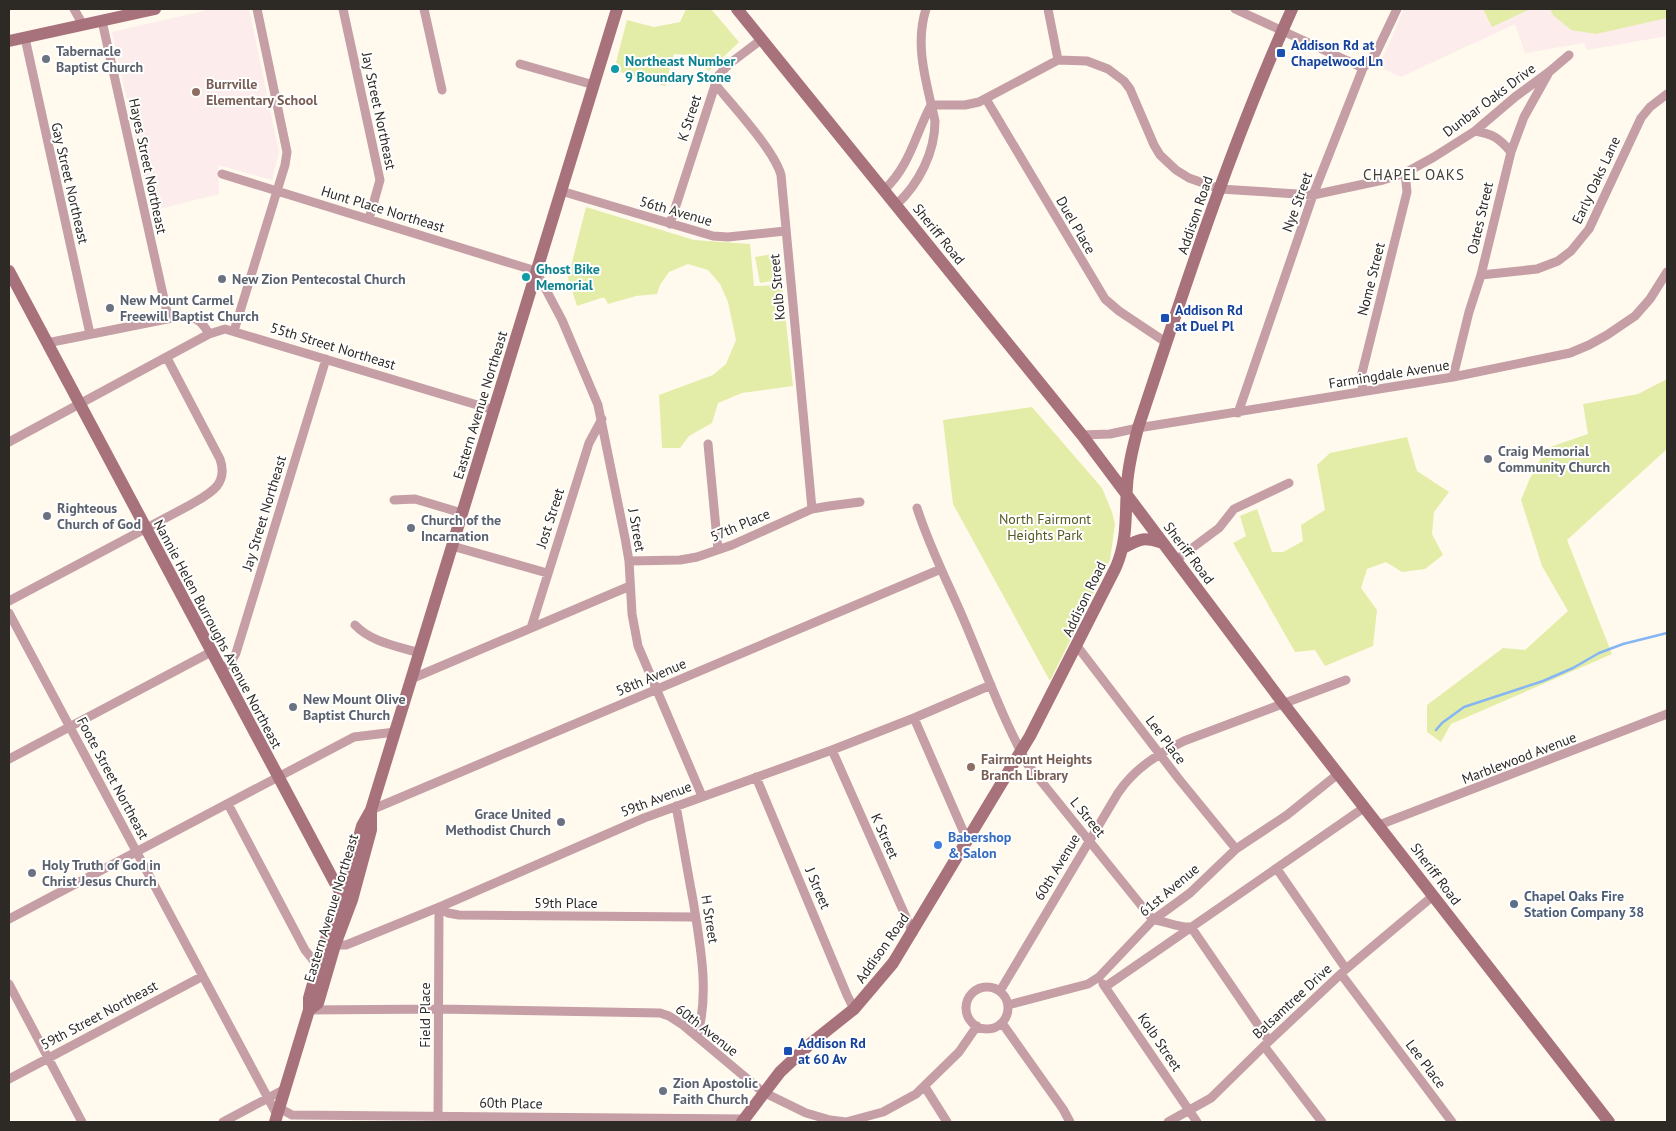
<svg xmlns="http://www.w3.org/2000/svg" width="1676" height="1131" font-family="'PT Sans',sans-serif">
  <rect width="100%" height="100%" fill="#fffaed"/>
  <path fill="#fceceb" d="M212 9H249L279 152 272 180 218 165 219 194 151 211 112 32Z
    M1404 9H1667V36L1587 50 1584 43 1525 53 1515 24 1401 77 1379 67Z"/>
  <path fill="#e4eda8" d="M686 9H711L739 42 709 71 687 55 674 54 665 86 614 70 627 20 654 27 680 22Z
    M1483 9H1530L1492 27Z
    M1550 9H1667V18L1596 34 1571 30 1553 15Z
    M586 207 694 240 750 244 754 286 782 285 793 386 742 393 718 403 712 423 689 436 680 448H662L659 395 713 375 726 364 736 340 728 302 720 284 708 270 688 264 669 272 660 285 657 294 636 296 608 304 605 298H601L577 306 568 278Z
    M773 254 777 280 760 283 755 257Z
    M1667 379V449L1567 540 1612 654 1451 724 1441 742 1427 732V705L1503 648 1525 650 1568 611 1542 566 1521 500 1530 478 1547 448 1588 434 1583 404 1638 394Z
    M1032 407 1102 488 1112 512 1115 524 1110 560 1050 681 953 504 943 420Z
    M1407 437 1417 471 1449 492 1434 512 1432 534 1443 555 1425 569 1402 572 1386 562 1367 569 1361 588 1377 610 1373 646 1325 666 1315 650 1295 652 1233 543 1246 536 1240 516 1257 509 1272 552H1283L1303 541 1301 525 1325 510 1317 465 1330 453Z"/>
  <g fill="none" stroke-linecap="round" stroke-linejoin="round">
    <path stroke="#86b5f3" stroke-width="2.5" d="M1436 730 1442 723 1464 707 1543 681 1573 668 1599 653 1623 644 1667 633"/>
    <path stroke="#c59ea6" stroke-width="9" d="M74 9 83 25
      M343 9 380 180 369 219
      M424 9 442 90
      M1048 9 1058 60
      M1235 9 1363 68
      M102 21 168 317
      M25 38 90 334
      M520 64 594 85
      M715 84C733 106 774 150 781 175L812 509
      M986 99 1105 299 1119 311 1167 343
      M931 105H965L979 102 1058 60 1087 61 1108 69 1124 81 1130 89 1154 145 1160 155 1176 170 1189 178 1220 189 1313 195 1383 180 1405 173 1434 157 1475 131 1515 97 1549 72 1569 55
      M1475 131C1493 134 1499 138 1511 152
      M222 174 536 271 562 320 598 405 625 538 629 561 632 614 638 646 702 796
      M884 190C910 166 915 135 931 105
      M561 191 713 236 728 237 785 231
      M896 205C919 184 935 152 935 121 927 84 914 46 926 9
      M670 224 718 76 729 64 762 39
      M1481 275 1537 269 1558 261 1571 251 1589 229 1641 118 1650 107 1667 94
      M234 331 285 165 287 152 257 9
      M47 343 177 317C194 316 201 319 209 334
      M1453 377 1469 312 1481 275 1511 152 1524 117 1548 74
      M1363 391 1361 377 1407 192 1405 173
      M1238 413 1313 195 1363 68 1376 53 1397 9
      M1082 435 1110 434 1138 428 1453 377 1570 353 1589 345 1607 335 1635 316 1650 299 1667 272
      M9 442 209 334 225 329 494 410
      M708 444 718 550
      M394 500 415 499 462 513
      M917 508C929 546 947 581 963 618 984 667 1002 718 1028 765L1153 920C1166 921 1178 928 1191 927L1269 1041
      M452 546 547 573
      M1176 560 1219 528 1234 509 1289 483
      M629 561 680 560 697 557 732 545 812 509 829 506 860 502
      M9 601 190 505C209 494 229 485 220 459L167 358
      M9 613 277 1115
      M355 625C371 642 397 646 419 653
      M531 628 589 443 602 419
      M1077 646 1178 778 1236 849
      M220 669 230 664 236 653 326 359
      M411 679 630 586
      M914 718 968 842
      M832 750 913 933
      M9 759 211 652
      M756 777 847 995 854 1009
      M228 804 305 950 313 960 319 963
      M676 806C682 837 687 869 693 900 700 944 710 993 697 1037
      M371 810 941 569
      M1379 825 1667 714
      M1277 869 1346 969
      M439 907 448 913 459 915 695 917
      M9 919 354 737 395 732
      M335 945H346L442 906 644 818 832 750 914 718 991 685
      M1341 974 1452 1122
      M9 984 82 1122
      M1103 984 1197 1122
      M966 1008a21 21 0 1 1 42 0a21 21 0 1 1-42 0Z
      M1105 987 1365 807
      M1000 991 1118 793C1135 768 1158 754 1184 741L1346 680
      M1008 1005 1088 984 1099 977 1153 920 1190 893 1236 849 1287 815 1338 774
      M309 1010 439 1009 660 1013 669 1016 683 1025 763 1092 806 1113 830 1120 846 1122 883 1112 916 1094 959 1052 977 1026
      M1002 1023 1063 1109 1070 1122
      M1264 1046 1322 1122
      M9 1079 203 976
      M925 1087 947 1122
      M279 1108 292 1115 744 1119
      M223 1122 285 1089
      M438 1122 439 907
      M1168 1122 1211 1098 1264 1046 1346 969 1433 896"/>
    <path stroke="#a8727d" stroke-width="12" d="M737 9 1082 435 1283 703 1609 1122
      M9 41 155 9
      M9 271 335 883 341 893 352 900
      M1123 548C1141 538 1144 537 1163 543
      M309 1010 318 1003 335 945 352 900 371 830V810
      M275 1122 309 1010V998L323 947 343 895 362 826 371 810 617 9
      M742 1122 780 1072 810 1044 854 1009 893 963 1030 736 1116 567C1128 539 1125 515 1127 486 1128 466 1133 447 1138 428 1185 286 1231 144 1292 9"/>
  </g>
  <g fill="#1a4fb4" stroke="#fff" stroke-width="2">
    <rect x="1276" y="48" width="10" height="10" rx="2.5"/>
    <rect x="1160" y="313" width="10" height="10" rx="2.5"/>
    <rect x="783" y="1046" width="10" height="10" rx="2.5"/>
  </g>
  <g fill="#6b7280" stroke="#fff" stroke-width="2">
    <circle cx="46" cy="59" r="5"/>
    <circle cx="222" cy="279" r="5"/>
    <circle cx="110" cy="308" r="5"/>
    <circle cx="1488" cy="459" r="5"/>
    <circle cx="47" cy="516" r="5"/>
    <circle cx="411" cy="528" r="5"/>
    <circle cx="293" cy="707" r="5"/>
    <circle cx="561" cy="822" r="5"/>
    <circle cx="32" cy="873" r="5"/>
    <circle cx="663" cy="1091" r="5"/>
  </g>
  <g fill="#0f9aa8" stroke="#fff" stroke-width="2">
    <circle cx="615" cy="69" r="5"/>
    <circle cx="526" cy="277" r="5"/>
  </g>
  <g fill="#8d6e63" stroke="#fff" stroke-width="2">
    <circle cx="196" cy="92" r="5"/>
    <circle cx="971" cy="767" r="5"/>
  </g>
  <circle fill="#3f7fe0" stroke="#fff" stroke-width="2" cx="938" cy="845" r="5"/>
  <circle fill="#5c6f8a" stroke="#fff" stroke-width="2" cx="1514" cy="904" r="5"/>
  <g text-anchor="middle" stroke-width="4" stroke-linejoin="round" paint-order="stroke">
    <g font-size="14" font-weight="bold" fill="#164399" stroke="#fff" text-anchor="start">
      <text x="1291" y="50">Addison Rd at<tspan x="1291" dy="16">Chapelwood Ln</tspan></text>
      <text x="1175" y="315">Addison Rd<tspan x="1175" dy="16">at Duel Pl</tspan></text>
      <text x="798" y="1048">Addison Rd<tspan x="798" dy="16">at 60 Av</tspan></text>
    </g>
    <g font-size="14" font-weight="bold" fill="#5b616d" stroke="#fff" text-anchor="start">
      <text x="56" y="56">Tabernacle<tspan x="56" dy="16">Baptist Church</tspan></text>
      <text x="232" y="284">New Zion Pentecostal Church</text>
      <text x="120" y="305">New Mount Carmel<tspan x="120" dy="16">Freewill Baptist Church</tspan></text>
      <text x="1498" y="456">Craig Memorial<tspan x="1498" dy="16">Community Church</tspan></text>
      <text x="57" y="513">Righteous<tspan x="57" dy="16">Church of God</tspan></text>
      <text x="421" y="525">Church of the<tspan x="421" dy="16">Incarnation</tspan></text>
      <text x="303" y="704">New Mount Olive<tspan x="303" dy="16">Baptist Church</tspan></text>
      <text x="551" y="819" text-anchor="end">Grace United<tspan x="551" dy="16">Methodist Church</tspan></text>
      <text x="42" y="870">Holy Truth of God in<tspan x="42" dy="16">Christ Jesus Church</tspan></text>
      <text x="673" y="1088">Zion Apostolic<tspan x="673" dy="16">Faith Church</tspan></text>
    </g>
    <g font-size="14" font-weight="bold" fill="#0d838f" stroke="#fff" text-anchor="start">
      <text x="625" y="66">Northeast Number<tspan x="625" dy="16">9 Boundary Stone</tspan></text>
      <text x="536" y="274">Ghost Bike<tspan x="536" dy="16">Memorial</tspan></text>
    </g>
    <g font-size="14" font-weight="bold" fill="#785e54" stroke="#fff" text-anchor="start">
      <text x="206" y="89">Burrville<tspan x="206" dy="16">Elementary School</tspan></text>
      <text x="981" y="764">Fairmount Heights<tspan x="981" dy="16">Branch Library</tspan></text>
    </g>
    <g font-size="14" fill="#2d2a25" stroke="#fff">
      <text transform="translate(1489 100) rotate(-37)" y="5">Dunbar Oaks Drive</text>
      <text transform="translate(379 111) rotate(78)" y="5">Jay Street Northeast</text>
      <text transform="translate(689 118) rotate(-72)" y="5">K Street</text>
      <text transform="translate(148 166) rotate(78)" y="5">Hayes Street Northeast</text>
      <text transform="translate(1596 180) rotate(-65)" y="5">Early Oaks Lane</text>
      <text transform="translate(70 183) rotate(77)" y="5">Gay Street Northeast</text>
      <text transform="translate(1297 202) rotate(-70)" y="5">Nye Street</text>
      <text transform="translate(383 209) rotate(17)" y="5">Hunt Place Northeast</text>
      <text transform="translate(676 211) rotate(16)" y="5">56th Avenue</text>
      <text transform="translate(1195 215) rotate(-71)" y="5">Addison Road</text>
      <text transform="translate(1480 218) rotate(-77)" y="5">Oates Street</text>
      <text transform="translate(1076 225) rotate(60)" y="5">Duel Place</text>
      <text transform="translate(939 234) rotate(51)" y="5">Sheriff Road</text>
      <text transform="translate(1371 279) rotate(-76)" y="5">Nome Street</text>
      <text transform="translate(777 287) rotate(-95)" y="5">Kolb Street</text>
      <text transform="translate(333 346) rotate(17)" y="5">55th Street Northeast</text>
      <text transform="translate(1389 374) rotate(-9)" y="5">Farmingdale Avenue</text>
      <text transform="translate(480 405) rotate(-73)" y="5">Eastern Avenue Northeast</text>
      <text transform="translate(264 513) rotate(-73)" y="5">Jay Street Northeast</text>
      <text transform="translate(550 518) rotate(-72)" y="5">Jost Street</text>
      <text transform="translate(740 525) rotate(-23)" y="5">57th Place</text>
      <text transform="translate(637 530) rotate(80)" y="5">J Street</text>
      <text transform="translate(1189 553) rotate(53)" y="5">Sheriff Road</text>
      <text transform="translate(1084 599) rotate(-64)" y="5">Addison Road</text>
      <text transform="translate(218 634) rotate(62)" y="5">Nannie Helen Burroughs Avenue Northeast</text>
      <text transform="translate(651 677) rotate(-23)" y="5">58th Avenue</text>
      <text transform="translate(1166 740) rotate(53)" y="5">Lee Place</text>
      <text transform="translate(1519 758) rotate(-21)" y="5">Marblewood Avenue</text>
      <text transform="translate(113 778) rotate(62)" y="5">Foote Street Northeast</text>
      <text transform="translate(656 799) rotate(-21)" y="5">59th Avenue</text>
      <text transform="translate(1088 817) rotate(51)" y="5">L Street</text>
      <text transform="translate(885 836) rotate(66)" y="5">K Street</text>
      <text transform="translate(1057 867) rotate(-59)" y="5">60th Avenue</text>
      <text transform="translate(1436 874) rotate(53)" y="5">Sheriff Road</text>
      <text transform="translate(818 888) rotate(67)" y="5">J Street</text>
      <text transform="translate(1169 890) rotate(-40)" y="5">61st Avenue</text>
      <text x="566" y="908">59th Place</text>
      <text transform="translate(331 908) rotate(-73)" y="5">Eastern Avenue Northeast</text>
      <text transform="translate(710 919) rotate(81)" y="5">H Street</text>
      <text transform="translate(882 948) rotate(-55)" y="5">Addison Road</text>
      <text transform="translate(1292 1001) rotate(-43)" y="5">Balsamtree Drive</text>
      <text transform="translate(99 1015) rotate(-28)" y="5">59th Street Northeast</text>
      <text transform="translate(425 1015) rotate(-90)" y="5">Field Place</text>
      <text transform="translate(707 1030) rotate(38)" y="5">60th Avenue</text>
      <text transform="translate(1160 1042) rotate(56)" y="5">Kolb Street</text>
      <text transform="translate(1426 1064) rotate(53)" y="5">Lee Place</text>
      <text transform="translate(511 1103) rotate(1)" y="5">60th Place</text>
    </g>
    <g font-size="14" fill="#555a21" stroke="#fff">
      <text x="1045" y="524">North Fairmont<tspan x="1045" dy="16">Heights Park</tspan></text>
    </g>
    <g font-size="14" font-weight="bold" fill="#366cbe" stroke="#fff" text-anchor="start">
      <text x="948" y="842">Babershop<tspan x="948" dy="16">&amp; Salon</tspan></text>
    </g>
    <g font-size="14" font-weight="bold" fill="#4e5e75" stroke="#fff" text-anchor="start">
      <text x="1524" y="901">Chapel Oaks Fire<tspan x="1524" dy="16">Station Company 38</tspan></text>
    </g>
    <g font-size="15" letter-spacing="1" fill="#433e31" stroke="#fff">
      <text x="1414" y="180">CHAPEL OAKS</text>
    </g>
  </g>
  <rect width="1676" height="1131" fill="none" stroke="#2d2a25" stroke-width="20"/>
</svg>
